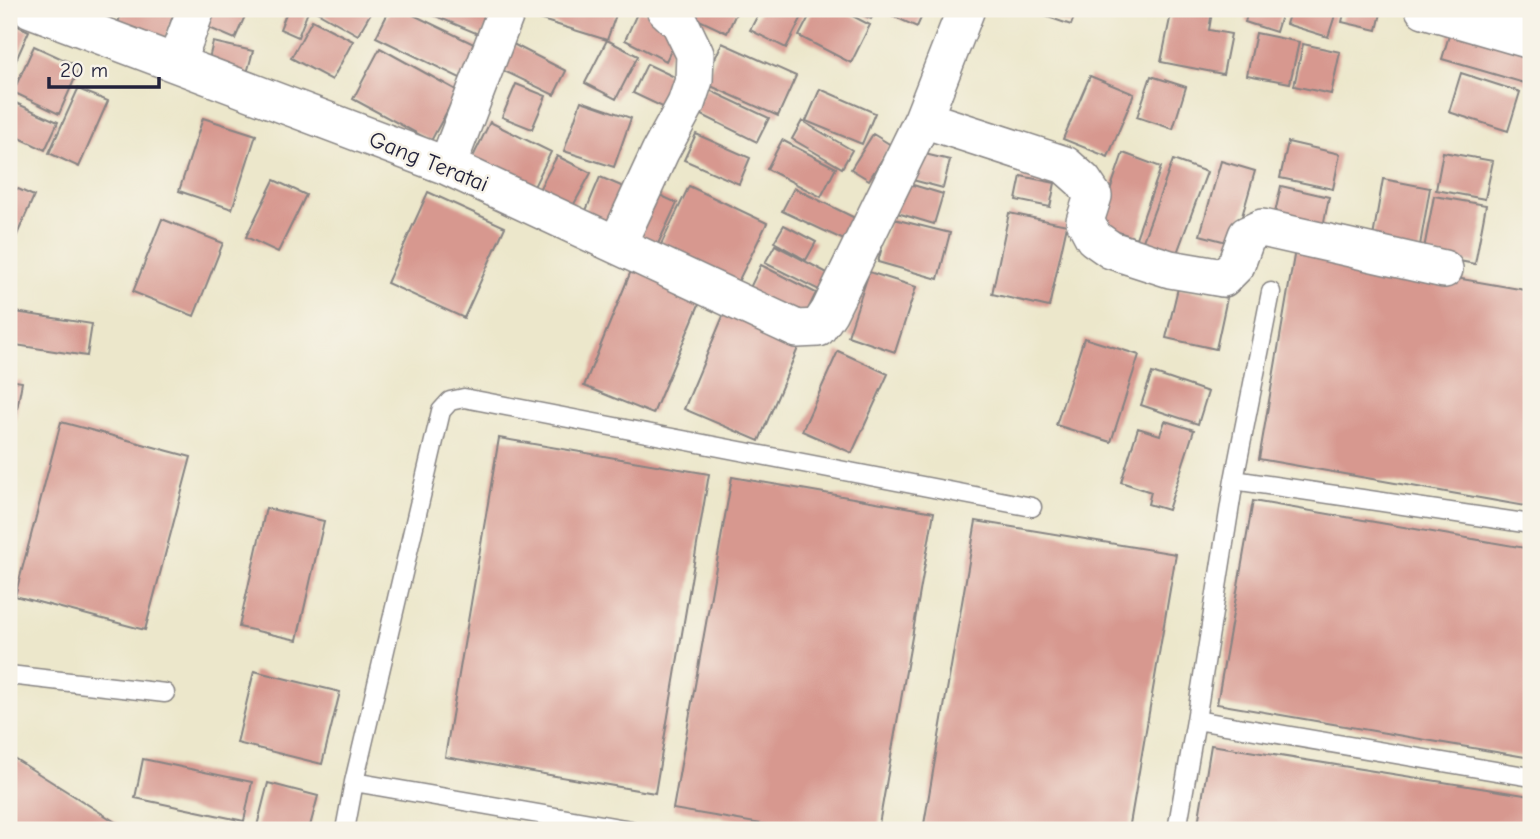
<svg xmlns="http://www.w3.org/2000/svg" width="1540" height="839" font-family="'Comic Neue',sans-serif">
  <rect width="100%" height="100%" fill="#f7f3e8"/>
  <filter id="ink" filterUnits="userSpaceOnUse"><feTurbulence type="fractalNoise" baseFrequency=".0143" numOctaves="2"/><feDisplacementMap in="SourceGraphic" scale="14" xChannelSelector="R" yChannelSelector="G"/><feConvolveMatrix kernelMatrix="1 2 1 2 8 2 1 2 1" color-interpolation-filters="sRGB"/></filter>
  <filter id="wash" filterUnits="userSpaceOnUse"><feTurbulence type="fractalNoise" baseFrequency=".00686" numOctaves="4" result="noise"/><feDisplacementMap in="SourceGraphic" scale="28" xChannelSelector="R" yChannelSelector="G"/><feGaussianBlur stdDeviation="1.57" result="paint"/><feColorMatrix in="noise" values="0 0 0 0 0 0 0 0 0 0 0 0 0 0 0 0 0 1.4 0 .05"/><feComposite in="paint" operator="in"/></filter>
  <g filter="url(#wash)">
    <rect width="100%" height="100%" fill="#ece7cb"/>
    <g id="blocks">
      <path fill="#d7988f" d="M59 9H115L107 28Z
        M123 9H175L163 46 115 31Z
        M198 9H248L235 39 193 21Z
        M288 9H309L298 37 280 29Z
        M312 9H373L358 35Z
        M390 9H401L480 47 464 80 376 37Z
        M419 9H494L483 36Z
        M531 9H618L607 40 529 16Z
        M639 9 681 30 666 61 625 40Z
        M681 9H738L727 33 680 11Z
        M761 9H806L786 48 750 30Z
        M813 9H839L870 25 851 63 799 36Z
        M851 9H877L871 19Z
        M883 9H925L917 27 882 11Z
        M1025 9H1077L1071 25Z
        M1172 9H1195L1212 12 1209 30 1231 34 1223 74 1161 62Z
        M1249 9H1283L1276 32 1245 22Z
        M1291 9H1337L1328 37 1286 24Z
        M1345 9H1382L1377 30 1342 22Z
        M312 20 353 41 332 80 291 58Z
        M9 22 29 31 9 76Z
        M1453 22 1531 46V85L1442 59Z
        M1256 33 1299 42 1290 83 1247 75Z
        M607 40 638 56 616 99 585 83Z
        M213 42 253 51 246 77 207 68Z
        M722 43 796 76 778 116 704 83Z
        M513 44 566 71 554 95 500 69Z
        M1303 44 1340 52 1331 94 1294 86Z
        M34 46 80 67 59 114 13 92Z
        M380 48 458 91 431 141 353 99Z
        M647 64 683 81 669 110 633 93Z
        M1461 73 1520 92 1508 131 1449 112Z
        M1090 76 1134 94 1108 157 1063 139Z
        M1151 76 1186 87 1173 129 1137 117Z
        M516 84 546 96 532 129 502 117Z
        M705 88 769 118 757 142 694 111Z
        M78 89 108 101 79 167 49 153Z
        M820 89 875 113 862 144 806 121Z
        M9 100 58 122 45 150 9 133Z
        M581 101 631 118 614 167 564 151Z
        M203 118 256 135 232 209 179 191Z
        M802 121 852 150 842 168 792 139Z
        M490 122 551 152 530 195 469 165Z
        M696 134 750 158 739 184 684 160Z
        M873 134 891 145 869 180 851 169Z
        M782 140 836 168 821 197 767 169Z
        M1288 142 1340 154 1333 189 1280 178Z
        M912 151 950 160 943 188 905 178Z
        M1443 152 1493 161 1485 199 1436 190Z
        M1123 153 1161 167 1136 238 1098 225Z
        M557 156 591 173 568 215 535 197Z
        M1173 160 1207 172 1174 261 1140 249Z
        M1221 161 1255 171 1234 244 1200 235Z
        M1021 176 1055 183 1050 207 1016 200Z
        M600 177 633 191 614 234 582 220Z
        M1383 179 1430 188 1419 251 1372 243Z
        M274 180 306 195 278 252 246 237Z
        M903 182 943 194 934 224 894 212Z
        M9 185 34 196 9 253Z
        M689 186 767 223 733 292 656 255Z
        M1281 186 1329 197 1322 232 1273 222Z
        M794 188 857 219 846 241 782 211Z
        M651 191 677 203 657 246 631 234Z
        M428 192 505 227 464 318 387 283Z
        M1434 196 1486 205 1475 264 1423 254Z
        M1009 213 1067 225 1049 307 992 294Z
        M890 218 950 233 938 279 878 262Z
        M162 219 223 243 194 316 133 292Z
        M784 225 816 242 806 260 774 242Z
        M775 245 831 275 823 292 765 263Z
        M1295 250 1531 291V507L1259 459Z
        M761 265 816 293 802 322 747 294Z
        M633 266 703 295 653 414 584 386Z
        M869 272 916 287 895 352 848 336Z
        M1178 288 1227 298 1216 349 1166 338Z
        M726 309 801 341 759 441 684 409Z
        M9 311 92 324 87 356 9 344Z
        M1084 338 1139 355 1111 442 1056 425Z
        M838 351 888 374 852 453 802 431Z
        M1152 373 1208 392 1198 424 1141 405Z
        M9 380 22 382 10 447 9 446Z
        M1165 421 1194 430 1168 510 1148 504 1151 492 1121 482 1138 428 1160 435Z
        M61 422 191 457 145 630 15 596Z
        M499 438 709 474 655 793 445 757Z
        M732 477 934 512 878 830H797L673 809Z
        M1253 501 1531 549V758L1217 704Z
        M266 508 324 521 297 640 239 627Z
        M976 521 1176 554 1129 830H923Z
        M254 671 340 692 322 764 237 743Z
        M1211 745 1531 796V830H1197Z
        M9 755 128 830H9Z
        M143 759 252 782 244 821 135 798Z
        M268 783 318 796 309 830H256Z"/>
    </g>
  </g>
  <g filter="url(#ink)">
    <use href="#blocks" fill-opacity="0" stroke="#878483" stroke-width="2"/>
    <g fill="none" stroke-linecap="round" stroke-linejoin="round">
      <defs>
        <path id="service" d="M1234 480 1531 524
          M9 675 165 693
          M1196 720 1531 777
          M354 782 631 830
          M345 830 354 782 441 411 450 401 464 398 1032 507
          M1177 830 1196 720 1234 480 1271 292"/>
        <path id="minor" d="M31 9 447 166 797 329 818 328 829 312 923 119 966 9
          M1424 9 1531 40
          M176 63 196 9
          M923 119 1065 165 1083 181 1093 196 1085 221 1094 238 1111 250 1170 269 1223 278 1236 265 1247 235 1262 228 1444 269
          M447 166 507 9
          M617 245 660 152 686 104 694 80 695 54 680 23 665 9"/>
      </defs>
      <use href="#service" stroke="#878483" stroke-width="21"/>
      <use href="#minor" stroke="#878483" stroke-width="40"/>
      <use href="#service" stroke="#fff" stroke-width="18"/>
      <use href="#minor" stroke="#fff" stroke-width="37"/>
    </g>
  </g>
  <g text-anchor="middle" stroke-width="5" stroke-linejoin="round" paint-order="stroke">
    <g font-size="23" fill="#22223b" stroke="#f7f3e8">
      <text transform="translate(429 161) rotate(22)" y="8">Gang Teratai</text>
    </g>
  </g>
  <rect width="1540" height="839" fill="none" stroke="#f7f3e8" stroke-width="35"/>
  <path d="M49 77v10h110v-10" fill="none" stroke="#22223b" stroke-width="3.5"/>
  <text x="60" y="77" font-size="21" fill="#22223b" stroke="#f7f3e8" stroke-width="5" paint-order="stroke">20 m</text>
</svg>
